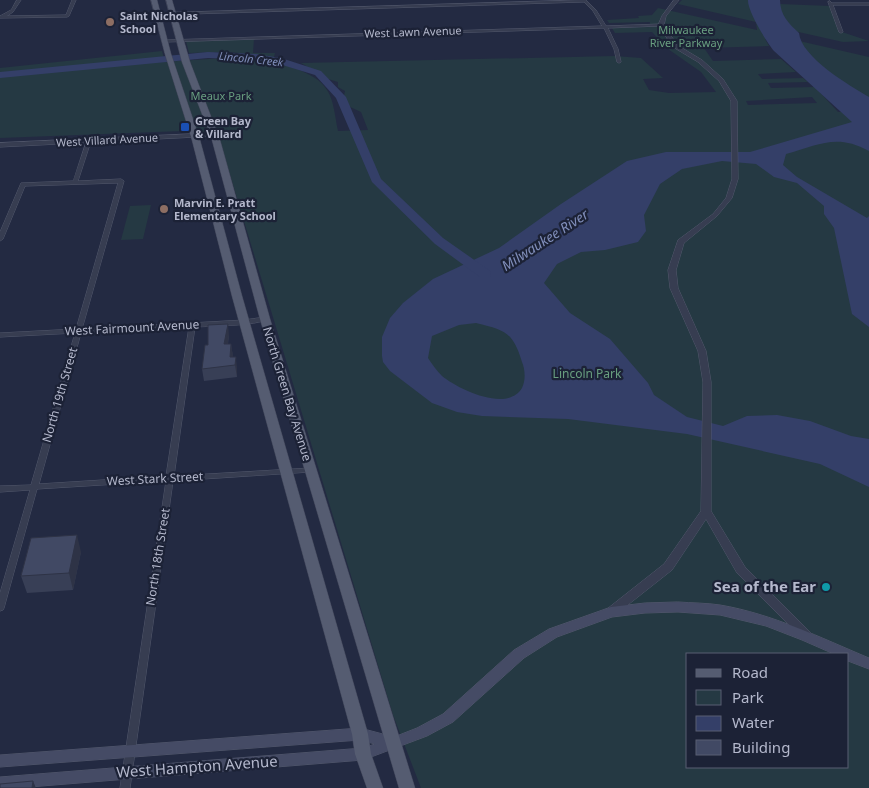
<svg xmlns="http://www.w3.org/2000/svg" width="869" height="788" font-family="'Noto Sans',sans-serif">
  <rect width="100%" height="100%" fill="#232a42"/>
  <path fill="#253943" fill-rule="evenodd" d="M682 0H773L780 1V4L830 6 839 31 869 41 843 42 794 31 765 39 769 46 704 48 713 61 781 59 796 72 758 74 762 79 803 78 808 82 768 83 771 88 815 87 838 112H844L795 40 869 57V788H421L393 715 218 135 182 131 0 138V68L162 51 165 62C211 59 255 53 299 70 309 74 321 80 327 90 334 100 335 118 338 131L368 130 361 112 348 106 344 96 345 91 338 87V82L328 79 301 63 615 56 641 58 663 78 643 79 649 90 669 93 716 92 701 72 668 49 652 32 615 33 612 28 650 27V22L609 23 607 20 639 18 638 16 652 15 658 8 757 30 756 22 678 4ZM812 97 817 103 748 105 746 101ZM688 654H848V767H688Z
    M254 39 253 53H275L274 57 230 52 189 53 186 41Z
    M151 205 143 239 121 240 130 206Z"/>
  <path fill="#343f68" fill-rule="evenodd" d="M748 0H780C780 15 789 24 799 33 801 57 850 86 869 97V151C837 133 818 145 786 154L783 165 797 177 867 218 869 216V327L852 314 834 228 824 214V206L797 183 774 177 756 164 722 161 682 169 660 184 644 215 646 231 638 242 605 250 581 252 557 264 544 283 570 313 610 339 648 383 654 395 687 417 723 426 747 416 777 415 810 421 851 436 869 439V487L820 464 687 434 568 419 482 416 457 412 432 403 390 371 383 362 382 356V337L390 318 403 303 433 279 499 248 561 204 627 161 666 152H750L852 122 774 51C767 43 747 10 748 0ZM476 323C505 330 513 332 522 362 525 369 526 380 522 388 507 413 458 389 442 376 437 371 432 364 428 358L432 336 459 325Z"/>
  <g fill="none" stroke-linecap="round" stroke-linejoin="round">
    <path fill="#343f68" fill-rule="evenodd" d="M208 52 256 54 281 58 321 71 346 97 381 179 443 238 490 271 491 274 490 277H480L435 244 372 182 336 98 315 75 279 64 256 60 208 58 0 78V72Z"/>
    <defs>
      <path id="minor" d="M17 0H21L13 12 7 16 66 15 72 0H76L69 16 67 17 0 18V16L11 10Z
        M586 0 596 10 606 26 661 24 663 25 661 26 608 28 618 49 621 62 619 63 617 62 614 49 604 28 166 42 164 41 166 40 602 26 593 11 584 2 158 15 156 14 158 13Z
        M830 1 832 3H869V5H833L843 32 841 33 839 32 828 2Z
        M87 140 91 141 78 181 121 179 124 181 82 329 244 320 265 317 268 319C256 326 211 326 195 327L174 476 310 468H313L314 470 313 472H310L173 481 130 788H120L166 481 37 489 4 608 3 610 0 611V593L30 490 0 492V486L31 485 75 333 0 337V333L76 329 118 183 25 186 3 239 0 241V232L21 183 73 181ZM189 327 166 476 39 484 81 333Z"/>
      <path id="tertiary" d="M674 0H679L666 16 664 25 677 45 702 60 723 79 737 101 738 179 732 198 717 216 684 243 676 270 678 288 706 351 711 382V511L745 567 811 633 813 636 811 639 807 640 803 639 737 573 706 519 672 570 615 615 611 616 607 615 606 612 607 609 664 564 701 511 703 382 698 351 670 288 668 270 678 240 713 214 726 198 732 179 731 101 719 81 698 62 673 47 658 25 662 16Z
        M214 133 217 135 216 136 0 147V143Z"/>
      <path id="secondary" d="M678 602C692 603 707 603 720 605 773 614 821 638 869 658V669L848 661V654H834L802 640 766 626 720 615 678 612 645 613 612 617 557 637 524 658 453 722 427 736 363 760 17 788H0V777L363 748 375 744 360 740 0 767V755L360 728 394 737 417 728 443 714 514 650 549 629 611 607 645 603Z"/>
      <path id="primary" d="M151 0H157L171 54 200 140 242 296 368 734 371 754 383 788H367L355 754 352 734 232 296 192 140 165 54Z
        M166 0H172L190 62 220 140 270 319 415 788H399L260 319 212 140 182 62Z"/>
    </defs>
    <use href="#minor" stroke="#52586c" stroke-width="1"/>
    <use href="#tertiary" stroke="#52586c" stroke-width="1"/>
    <use href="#secondary" stroke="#52586c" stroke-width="1"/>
    <use href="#primary" stroke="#41465a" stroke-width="1"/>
    <use href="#minor" fill="#373d51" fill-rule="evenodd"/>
    <use href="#tertiary" fill="#373d51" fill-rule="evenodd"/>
    <use href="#secondary" fill="#454b65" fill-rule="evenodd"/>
    <use href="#primary" fill="#555c71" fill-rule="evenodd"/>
  </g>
  <path fill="#383f56" d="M229 335 228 344H231L233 357 237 368V377L204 381 202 369 208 345Z
    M81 552 73 590 27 593 21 576Z"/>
  <path fill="#2e3346" d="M228 324 229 335 226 356 224 344Z
    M231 344 233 356 232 366 230 357Z
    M236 357 237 368V377L235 365Z
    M77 535 81 552 73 590 69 573Z
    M33 781 36 788H32Z"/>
  <path fill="#414964" stroke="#2e3346" d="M228 324 224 344H231L230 357H236L235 365 202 369 205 345H208V325Z
    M77 535 69 573 21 576 31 538Z
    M33 781 32 788H0V784Z"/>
  <g fill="#8d6e63" stroke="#1c2236" stroke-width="2">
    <circle cx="110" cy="22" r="5"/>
    <circle cx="164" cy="209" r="5"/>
  </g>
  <rect fill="#1a4fb4" stroke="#1c2236" stroke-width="2" x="180" y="122" width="10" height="10" rx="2.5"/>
  <circle fill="#0f9aa8" stroke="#1c2236" stroke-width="2" cx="826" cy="587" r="5"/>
  <g text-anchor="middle" stroke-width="4.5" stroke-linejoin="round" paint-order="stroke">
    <g font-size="11" font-weight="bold" fill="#b4b8cc" stroke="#1c2236" text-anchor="start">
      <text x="120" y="20">Saint Nicholas<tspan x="120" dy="13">School</tspan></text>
      <text x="195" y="125">Green Bay<tspan x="195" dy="13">&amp; Villard</tspan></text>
      <text x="174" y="207">Marvin E. Pratt<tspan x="174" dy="13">Elementary School</tspan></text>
    </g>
    <g font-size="11" fill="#699f80" stroke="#1c2236">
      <text x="686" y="34">Milwaukee<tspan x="686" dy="13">River Parkway</tspan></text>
      <text x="221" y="100">Meaux Park</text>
    </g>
    <g font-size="11" fill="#b4b8cc" stroke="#1c2236">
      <text transform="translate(413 32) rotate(-2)" y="4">West Lawn Avenue</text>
      <text transform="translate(107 140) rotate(-3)" y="4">West Villard Avenue</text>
    </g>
    <g font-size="11" font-style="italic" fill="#808eba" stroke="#1c2236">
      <text transform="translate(251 59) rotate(6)" y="4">Lincoln Creek</text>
    </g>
    <g font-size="12" fill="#b4b8cc" stroke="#1c2236">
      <text transform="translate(132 328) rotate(-3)" y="4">West Fairmount Avenue</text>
      <text transform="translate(287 394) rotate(73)" y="4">North Green Bay Avenue</text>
      <text transform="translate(60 395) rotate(-74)" y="4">North 19th Street</text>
      <text transform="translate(155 479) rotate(-3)" y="4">West Stark Street</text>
      <text transform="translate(158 557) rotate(-81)" y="4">North 18th Street</text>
    </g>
    <g font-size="12" fill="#699f80" stroke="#1c2236">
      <text x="587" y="378">Lincoln Park</text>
    </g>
    <g font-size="14" font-style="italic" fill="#808eba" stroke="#1c2236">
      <text transform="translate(545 240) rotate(-33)" y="5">Milwaukee River</text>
    </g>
    <g font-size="15" font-weight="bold" fill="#b4b8cc" stroke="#1c2236" text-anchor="end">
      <text x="816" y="592">Sea of the Ear</text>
    </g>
    <g font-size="15" fill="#b4b8cc" stroke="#1c2236">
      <text transform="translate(197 767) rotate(-4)" y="5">West Hampton Avenue</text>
    </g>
  </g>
  <rect x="686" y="653" width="162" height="115" fill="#1c2236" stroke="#595e72"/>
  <rect x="696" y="669" width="25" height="8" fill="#555c71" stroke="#595e72"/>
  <text x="732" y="678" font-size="15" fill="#b4b8cc">Road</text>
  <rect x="696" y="690" width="25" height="15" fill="#253943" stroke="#595e72"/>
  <text x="732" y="703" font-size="15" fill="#b4b8cc">Park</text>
  <rect x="696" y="716" width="25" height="15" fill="#343f68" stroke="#595e72"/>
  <text x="732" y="728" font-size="15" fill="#b4b8cc">Water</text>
  <rect x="696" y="740" width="25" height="15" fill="#414964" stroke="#595e72"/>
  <text x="732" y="753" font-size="15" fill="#b4b8cc">Building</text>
</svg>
